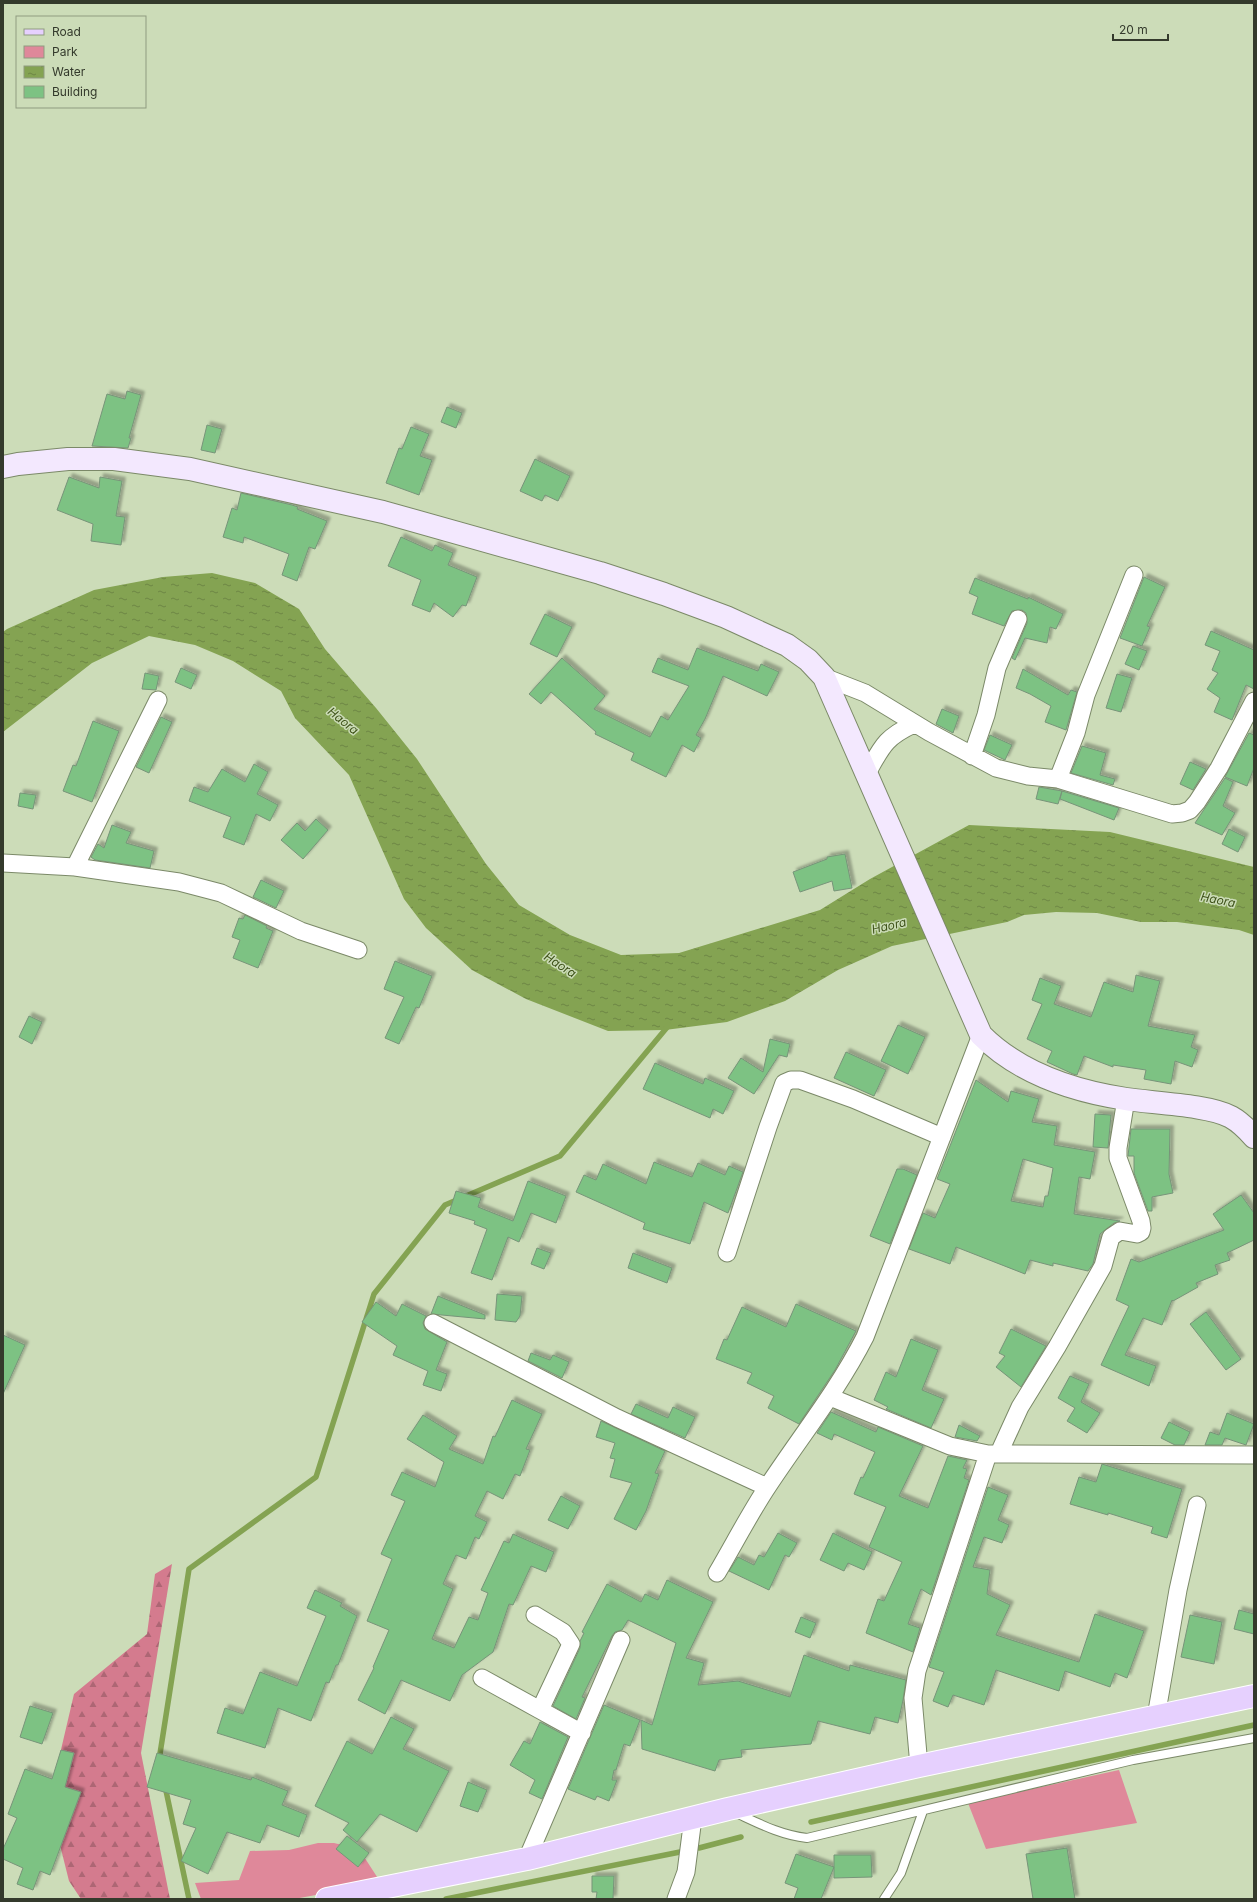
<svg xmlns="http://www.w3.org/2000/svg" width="1257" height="1902" font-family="Inter,sans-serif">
  <defs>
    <pattern id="forest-firs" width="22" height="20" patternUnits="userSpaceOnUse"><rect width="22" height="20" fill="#d47b8e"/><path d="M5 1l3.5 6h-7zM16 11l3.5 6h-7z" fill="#ad6674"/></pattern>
    <pattern id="water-ripples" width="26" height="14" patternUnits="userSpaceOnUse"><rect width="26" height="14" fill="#84a352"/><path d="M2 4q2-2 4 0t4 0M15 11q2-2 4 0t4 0" fill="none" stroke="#6d8644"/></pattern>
    <filter id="shadow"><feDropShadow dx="3.5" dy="-3.5" stdDeviation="1" flood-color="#0004"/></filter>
  </defs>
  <rect width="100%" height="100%" fill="#ccdcb8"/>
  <path fill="#df889a" d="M1119 1770 1137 1823 986 1849 968 1803Z
    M318 1843H334L359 1849 381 1883 294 1899H201L195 1883 239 1880 250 1851 289 1850Z"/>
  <path fill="url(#forest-firs)" d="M172 1564 141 1753 170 1899H81L69 1881 49 1801 74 1694 147 1634 155 1574Z"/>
  <path fill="url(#water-ripples)" d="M212 573 255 583 299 609 325 649 376 708 417 759 486 864 519 905 570 935 621 955 679 953 820 910 870 879 969 825 1110 832 1254 867V935L1239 930 1177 922H1141L1097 913 1056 912 1024 915 1007 922 892 946 838 970 785 1001 727 1022 665 1030 608 1031 526 999 472 970 426 928 404 899 349 775 295 718 281 691 233 661 195 645 149 636 92 663 3 732V632L7 629 94 590 163 577Z"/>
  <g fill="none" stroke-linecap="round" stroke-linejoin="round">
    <path stroke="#84a352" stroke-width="5.5" d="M159 1760 189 1569 316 1477 374 1294 445 1205 560 1156 669 1025
      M165 1786 189 1899
      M811 1822 1254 1725
      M699 1848 741 1837
      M446 1899 680 1852"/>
  </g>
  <path fill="#7dc283" stroke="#779479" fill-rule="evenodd" filter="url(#shadow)" d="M127 391 141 395 129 438H131L128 448 92 446 107 394 125 399Z
    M447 407 462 413 456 428 441 422Z
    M207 425 222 429 215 453 201 450Z
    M411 427 429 434 420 456 432 460 419 495 386 483 399 448 402 449Z
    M535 459 570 476 558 501 545 495 542 501 520 491Z
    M69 477 99 488 100 477 122 481 116 516 125 517 121 545 91 541 93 524 57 510Z
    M241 493 292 505 298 507 297 509 327 521 315 549 309 547 297 581 282 575 289 554 244 537 243 543 223 537 232 508 237 510Z
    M401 537 432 551 435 545 453 553 448 565 477 577 466 606 462 605 453 617 434 603 430 612 412 605 421 580 388 566Z
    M1144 577 1165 587 1147 626 1150 627 1142 646 1120 638Z
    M975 578 1028 599V597L1063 614 1056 629 1050 627 1047 643 1025 638 1015 660 1012 658 1027 623 1026 613 1022 610 1012 611 1004 626 972 614 978 597 969 593Z
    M545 614 572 627 557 657 530 644Z
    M1211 631 1254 650V689L1246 685 1232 720 1214 712 1220 698 1207 689 1218 673 1212 670 1220 651 1205 645Z
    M1133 646 1147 651 1139 670 1125 664Z
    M697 648 758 671 761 664 779 672 767 696 723 676 705 719 696 735 701 738 694 752 682 745 666 777 631 760 634 753 595 734 596 732 551 692 541 704 529 694 562 658 605 696 594 709 650 737 661 716 668 720 689 686 652 672 658 658 688 670Z
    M181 668 197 675 191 689 175 682Z
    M1023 669 1068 695 1071 690 1077 692 1066 730 1045 722 1051 706 1030 694 1016 688Z
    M145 673 159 676 156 690 142 689Z
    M1117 674 1132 678 1121 712 1106 708Z
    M942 709 959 716 953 733 936 724Z
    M161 717 172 722 149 773 136 767Z
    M93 721 119 731 92 802 63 791 73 765 76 766Z
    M1249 733 1254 735V768L1247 786 1225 777Z
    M990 735 1012 745 1005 760 984 750Z
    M1082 746 1106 753 1100 775 1115 779 1113 785 1071 773Z
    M1190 762 1206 769 1193 790 1180 784Z
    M254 764 268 772 257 794 278 805 270 821 256 814 244 845 223 837 231 817 189 801 194 787 208 792 222 769 245 782Z
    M1225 778 1233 782 1223 806 1235 813 1222 835 1195 823Z
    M1039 787 1062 791 1058 804 1036 799Z
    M1062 791 1119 808 1114 820 1060 799Z
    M20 793 36 795 33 809 18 806Z
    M316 819 328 830 303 859 281 840 297 823 305 831Z
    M112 825 131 832 126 843 154 851 150 868 95 860 91 857 98 844 104 848Z
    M1229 829 1245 837 1238 852 1222 844Z
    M845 854 852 888 834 891 832 881 800 892 793 872 827 859V857Z
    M261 880 284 891 276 908 253 897Z
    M245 915 267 926 266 928 273 931 258 968 233 958 240 940 232 937 239 918 243 919Z
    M395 961 432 976 419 1008 416 1007 399 1044 385 1038 404 997 384 989Z
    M1136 975 1160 981 1148 1026 1195 1035 1191 1047 1198 1050 1192 1067 1175 1061 1171 1084 1144 1079 1146 1070 1113 1065V1067L1084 1056 1077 1075 1073 1074 1047 1062 1052 1051 1027 1039 1042 1004 1032 1000 1040 978 1061 986 1054 1004 1091 1017 1104 982 1133 992Z
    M29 1016 42 1022 32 1044 19 1037Z
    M898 1025 925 1037 908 1074 881 1061Z
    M770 1039 790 1044 787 1057 779 1055 754 1094 728 1078 741 1058 763 1072Z
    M846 1052 886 1070 874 1096 834 1078Z
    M655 1063 703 1084 705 1078 734 1091 723 1114 713 1109 710 1118 643 1089Z
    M976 1080 1008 1102 1011 1091 1039 1099 1032 1122 1057 1126 1054 1145 1095 1152 1090 1179 1079 1177 1074 1214 1120 1221 1114 1223 1100 1234 1093 1264 1088 1271 1053 1263V1266L1030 1260 1025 1274 956 1247 950 1264 909 1249 923 1213 935 1218 950 1184 937 1179ZM1023 1159 1053 1168 1048 1196H1045L1043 1207 1011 1201Z
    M1095 1114 1111 1115 1108 1148 1093 1147Z
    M1131 1129H1170L1169 1174 1173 1193 1152 1197V1211H1148L1134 1173V1156H1128Z
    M654 1162 692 1177 698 1163 725 1175 729 1166 743 1172 728 1213 704 1202 690 1244 643 1229 645 1223 576 1192 584 1175 596 1180 603 1164 646 1184Z
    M897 1169H903L917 1175 890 1244 870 1236Z
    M528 1181 566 1196 556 1223 531 1213 519 1242 508 1237 492 1280 471 1273 487 1229 474 1224 475 1221 449 1213 456 1191 481 1198 478 1207 513 1221Z
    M1241 1195 1254 1213V1240L1227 1253 1230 1260 1215 1265 1218 1274 1196 1283 1198 1287 1173 1301 1172 1300 1162 1325 1143 1318 1125 1355 1156 1366 1149 1386 1101 1365 1129 1306 1116 1300 1131 1259 1139 1262 1224 1230 1213 1214Z
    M537 1248 551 1253 544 1269 531 1264Z
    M633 1253 672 1268 667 1283 628 1268Z
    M497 1294 522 1296 520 1316 516 1322 495 1320Z
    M438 1296 485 1315V1319L431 1314Z
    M376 1302 396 1316 402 1304 426 1316 423 1323 425 1329 447 1342 436 1370 447 1374 441 1391 423 1385 428 1371 393 1355 397 1346 362 1322Z
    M796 1304 856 1331 835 1370 799 1424 768 1408 774 1396 747 1383 752 1373 716 1359 724 1339 727 1340 742 1307 786 1327Z
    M1206 1312 1241 1359 1226 1370 1190 1324Z
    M1011 1329 1046 1346 1021 1387 996 1367 1005 1356 999 1353Z
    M3 1335 25 1345 3 1394Z
    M911 1339 938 1350 922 1390 944 1399 931 1428 886 1409 888 1407 874 1400 886 1372 896 1377Z
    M531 1353 550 1360 553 1355 569 1362 562 1378 528 1361Z
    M1070 1376 1089 1384 1081 1402 1100 1413 1087 1433 1067 1421 1075 1408 1058 1398Z
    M512 1400 542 1414 526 1449 530 1450 520 1476 515 1474 503 1499 487 1491 475 1516 487 1522 479 1539 475 1537 466 1559 456 1555 443 1584 453 1589 432 1639 454 1648 469 1617 478 1620 488 1593 481 1590 504 1541 509 1543 513 1534 554 1552 546 1572 531 1566 513 1605 509 1604 493 1652 462 1675 450 1701 401 1680 385 1714 358 1700 374 1668 373 1667 389 1630 367 1621 392 1559 381 1554 405 1501 391 1495 402 1472 435 1487 444 1462 407 1439 423 1415 457 1436 449 1449 483 1464 493 1436 495 1437Z
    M636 1404 668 1418 673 1407 695 1417 685 1438 631 1414Z
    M831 1412 876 1432 878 1427 923 1446 899 1496 928 1508 948 1456 967 1460 963 1468 967 1469 964 1478 969 1480 931 1595 921 1589 908 1624 920 1628 913 1652 866 1633 878 1599 884 1601 902 1562 869 1547 886 1507 854 1494 861 1477 863 1478 875 1452 834 1434 832 1440 817 1433Z
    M1227 1413 1254 1424 1246 1445 1225 1438 1222 1445H1205L1210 1432 1219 1435Z
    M601 1421 665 1451 655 1473 659 1474 646 1511 636 1530 614 1519 632 1483 610 1477 615 1459 610 1458 615 1443 596 1437Z
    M1169 1422 1190 1432 1184 1445H1175L1161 1438Z
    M959 1425 980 1436 977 1441 955 1437Z
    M1102 1464 1182 1489 1167 1538 1151 1533 1153 1527 1108 1513V1515L1070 1504 1079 1477 1096 1482Z
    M988 1487 1008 1495 998 1520 1009 1525 1002 1543 984 1537 973 1567 990 1570 987 1594 1010 1605 996 1635 1079 1662 1095 1614 1144 1631 1127 1678 1115 1673 1110 1687 1065 1671 1059 1691 996 1670 984 1705 953 1695 948 1707 933 1701 944 1672 929 1667Z
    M561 1496 580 1506 568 1529 548 1520Z
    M778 1533 797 1543 789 1557 785 1555 769 1590 729 1571 738 1557 754 1565 759 1555 764 1557Z
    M833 1533 872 1552 864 1570 848 1563 844 1571 820 1560Z
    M667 1580 713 1602 686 1658 704 1663 698 1685 738 1681 790 1697 804 1655 849 1671 850 1665 906 1680 903 1700 898 1723 875 1717 870 1734 818 1721 811 1744 741 1750 742 1757 719 1760 715 1771 642 1749 641 1720 652 1725 676 1643 628 1620 622 1630 615 1632 612 1636 582 1697 585 1698 576 1719 553 1706 580 1648V1641L584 1633 582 1632 607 1584 641 1602 645 1594 658 1600Z
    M315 1590 342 1603 340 1606 357 1616 338 1665H336L329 1683 326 1682 311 1721 278 1708 265 1748 217 1733 225 1708 243 1714 260 1672 297 1686 326 1616 307 1608Z
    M1239 1610 1254 1614V1634L1234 1629Z
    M1190 1615 1222 1622 1214 1664 1181 1657Z
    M801 1617 816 1623 810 1638 795 1632Z
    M604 1705 640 1720 630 1746 624 1744 616 1770H614L612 1780H617L609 1801 597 1796 595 1800 568 1789Z
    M30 1706 53 1713 42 1744 20 1737Z
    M391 1717 414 1729 403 1749 449 1771 417 1832 380 1814 357 1842 343 1830 349 1823 315 1806 347 1741 372 1754Z
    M540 1722 568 1737 542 1799 529 1793 535 1780 510 1765 524 1741 530 1744Z
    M61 1750 74 1753 65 1787 81 1792 50 1875 40 1871 33 1890 17 1884 23 1868 3 1859V1849L17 1818 8 1814 25 1769 52 1779Z
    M157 1753 251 1780 252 1777 288 1791 282 1805 307 1815 299 1837 267 1825 260 1843 227 1832 208 1874 181 1861 196 1828 183 1824 191 1800 147 1787Z
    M468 1782 487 1790 478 1812 460 1806Z
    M347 1836 369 1853 358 1867 336 1849Z
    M1067 1848 1075 1899H1033L1026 1854Z
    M796 1854 834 1867 821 1899H794L798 1888 785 1883Z
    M834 1855H871L872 1877 834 1878Z
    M592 1876H614L613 1899H596L597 1892H592Z"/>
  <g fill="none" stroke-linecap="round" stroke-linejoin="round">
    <defs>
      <path id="lane" d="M734 1812C758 1823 780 1835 807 1838L1133 1760 1254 1738
        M884 1899 901 1873 923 1811"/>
      <path id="street" d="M824 677 865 693 929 732 996 768 1028 776 1058 779 1172 814 1182 813 1190 810 1197 802 1219 768 1254 701
        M972 756 986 715 997 668 1018 619
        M866 775C882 747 884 738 914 724
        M1058 779 1076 733 1086 695 1134 575
        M3 863 75 867 179 882 221 893 301 931 358 950
        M75 867 158 700
        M727 1253 768 1127 784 1083 791 1080H800L853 1099 942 1137
        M433 1323 617 1418 767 1487
        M830 1397 950 1446 988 1454 1254 1455
        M999 1453 1020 1407 1057 1347 1103 1266 1111 1237 1120 1231 1137 1234 1141 1232 1142 1228 1141 1221 1118 1158V1148L1126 1099
        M717 1573C734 1544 750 1513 768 1486 801 1436 838 1390 865 1337L981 1035
        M535 1615 563 1632 571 1644 540 1710 582 1733
        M482 1678 540 1710
        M1156 1717 1178 1590 1197 1505
        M919 1766 913 1698 917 1671 988 1454
        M527 1859 621 1640
        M676 1899 686 1872 693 1818"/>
      <path id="secondary" d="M3 467 18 464 68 459H114L190 469 383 512 600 573 664 594 726 617 787 645 808 660 824 677 981 1035C1020 1074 1073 1091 1126 1099 1152 1103 1210 1105 1231 1117 1240 1122 1247 1129 1254 1137"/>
      <path id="primary" d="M327 1899 527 1859 728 1809 919 1766 1254 1696"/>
    </defs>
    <use href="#lane" stroke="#7b8968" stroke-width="10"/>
    <use href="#street" stroke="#7b8968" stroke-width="19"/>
    <use href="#secondary" stroke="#7b8968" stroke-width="24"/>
    <use href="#primary" stroke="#fff" stroke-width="24"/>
    <use href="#lane" stroke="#fff" stroke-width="8"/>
    <use href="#street" stroke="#fff" stroke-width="17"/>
    <use href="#secondary" stroke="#f3e8fe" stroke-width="22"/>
    <use href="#primary" stroke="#e6d0fe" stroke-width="22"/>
  </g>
  <g text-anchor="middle" stroke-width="3" stroke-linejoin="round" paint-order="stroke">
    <g font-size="12" font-style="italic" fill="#3f531a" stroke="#ccdcb8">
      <text transform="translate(343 721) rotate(39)" y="4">Haora</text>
      <text transform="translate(1218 900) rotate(11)" y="4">Haora</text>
      <text transform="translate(889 926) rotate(-13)" y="4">Haora</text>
      <text transform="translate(560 965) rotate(33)" y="4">Haora</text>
    </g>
  </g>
  <rect width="1257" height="1902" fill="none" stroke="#343a2c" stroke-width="8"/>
  <rect x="16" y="16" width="130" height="92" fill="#ccdcb8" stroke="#8f9b80"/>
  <rect x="24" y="29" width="20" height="6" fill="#e6d0fe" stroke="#8f9b80"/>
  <text x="52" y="36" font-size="12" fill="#343a2c">Road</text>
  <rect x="24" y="46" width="20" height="12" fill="#df889a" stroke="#8f9b80"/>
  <text x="52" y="56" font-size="12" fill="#343a2c">Park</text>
  <rect x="24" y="66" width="20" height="12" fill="url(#water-ripples)" stroke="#8f9b80"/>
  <text x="52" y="76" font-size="12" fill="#343a2c">Water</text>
  <rect x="24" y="86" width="20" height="12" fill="#7dc283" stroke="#8f9b80"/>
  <text x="52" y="96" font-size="12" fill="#343a2c">Building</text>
  <path d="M1113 34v6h55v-6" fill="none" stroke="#343a2c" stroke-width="2"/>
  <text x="1119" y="34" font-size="12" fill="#343a2c" stroke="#ccdcb8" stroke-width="3" paint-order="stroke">20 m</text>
</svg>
